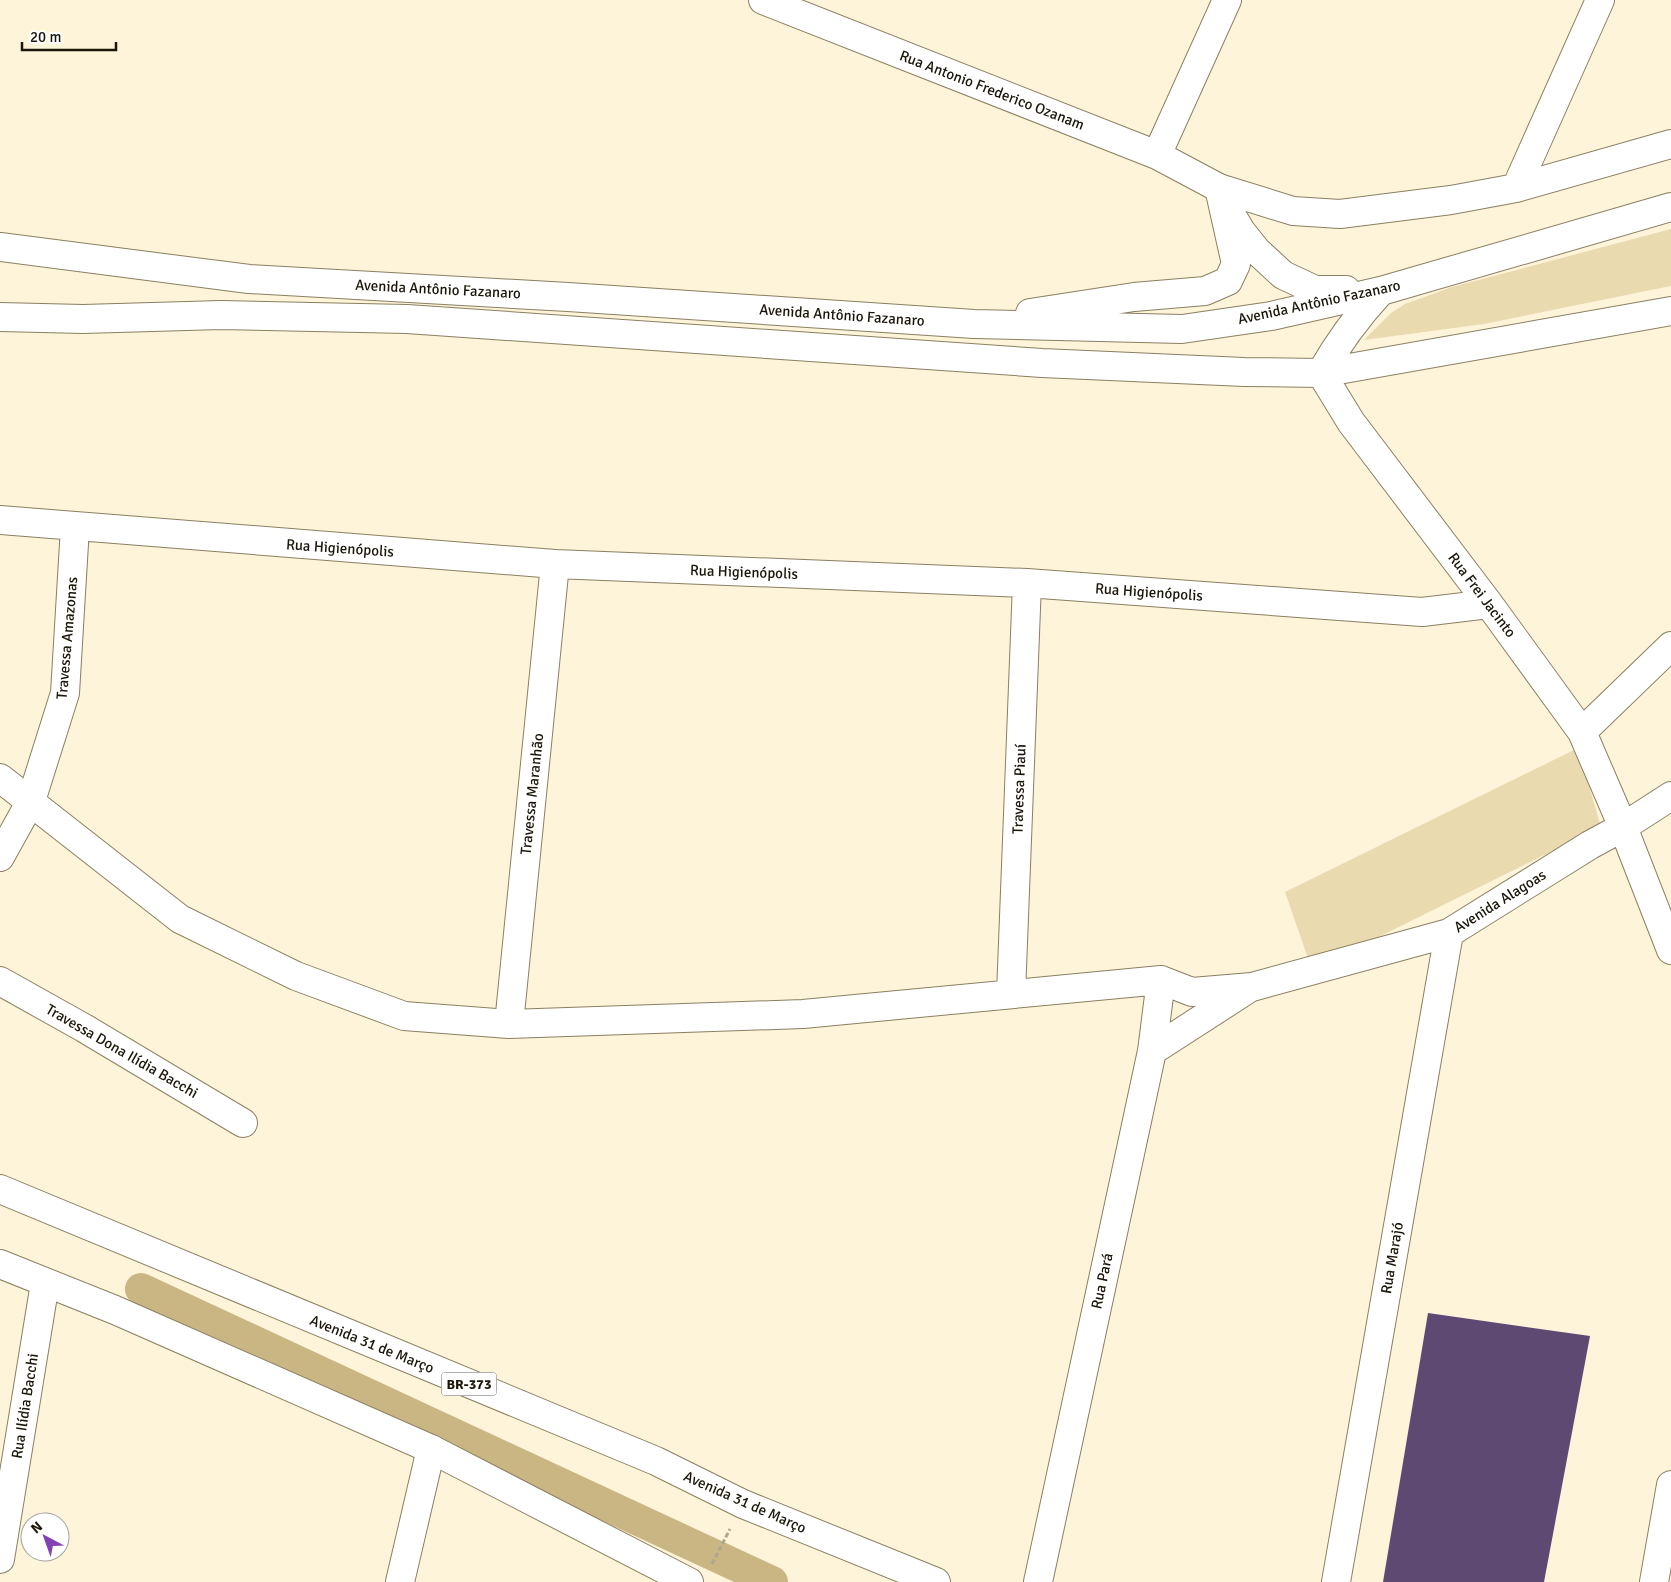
<svg xmlns="http://www.w3.org/2000/svg" width="1671" height="1582" font-family="Signika,sans-serif">
  <rect width="100%" height="100%" fill="#fef4d9"/>
  <path fill="#eadab0" d="M1671 229V286L1484 324 1364 340 1391 313 1405 304 1452 287Z
    M1578 748 1601 827 1312 970 1285 892Z"/>
  <g fill="none" stroke-linecap="round" stroke-linejoin="round">
    <path stroke="#c9b683" stroke-width="32" d="M141 1289 772 1582"/>
  </g>
  <path fill="#5e4972" d="M1428 1313 1590 1336 1544 1582H1383Z"/>
  <g fill="none" stroke-linecap="round" stroke-linejoin="round">
    <defs>
      <path id="street" d="M763 0 1157 155 1219 188 1293 211 1340 214 1451 200 1516 188 1671 144
        M1157 155 1227 0
        M1516 188 1600 0
        M1321 373 1351 422 1489 604 1582 732 1623 827 1671 950
        M0 520 555 564 1027 583 1422 612 1489 604
        M1582 732 1671 646
        M0 778 180 919 296 976 404 1016 509 1024 803 1014 1161 980 1192 992 1252 987 1449 933 1590 845 1623 827 1671 796
        M0 857 31 801 65 693 75 527
        M0 981 84 1028 243 1123
        M1011 994 1027 583
        M509 1024 555 564
        M1152 1051 1248 989
        M0 1559 45 1283
        M400 1582 431 1449
        M1038 1582 1152 1051 1161 980
        M1336 1582 1449 933
        M1654 1582 1671 1485"/>
      <path id="secondary" d="M1231 214 1241 231 1257 251 1283 275 1315 290H1346
        M0 247 249 279 568 297 974 324 1182 329 1271 316 1381 291 1671 207
        M1030 313 1134 297 1205 291 1228 281 1236 264 1219 188
        M0 317 83 319 221 315 407 319 1042 363 1244 372 1321 373 1671 311
        M1321 373C1339 341 1356 318 1381 291"/>
      <path id="primary" d="M0 1189 656 1461 743 1504 936 1582
        M0 1264 115 1310 431 1449 689 1582"/>
    </defs>
    <use href="#street" stroke="#8b7f61" stroke-width="30"/>
    <use href="#secondary" stroke="#8b7f61" stroke-width="30"/>
    <use href="#primary" stroke="#8b7f61" stroke-width="30"/>
    <path stroke="#aea690" stroke-width="3" stroke-dasharray="5 2.5" stroke-linecap="butt" d="M712 1564 730 1529"/>
    <use href="#street" stroke="#fff" stroke-width="28"/>
    <use href="#secondary" stroke="#fff" stroke-width="28"/>
    <use href="#primary" stroke="#fff" stroke-width="28"/>
  </g>
  <g text-anchor="middle" stroke-width="5" stroke-linejoin="round" paint-order="stroke">
    <rect fill="#fff" stroke="#5f5c54" stroke-width="1" x="441.5" y="1372.5" width="55" height="23" rx="4"/>
    <g font-size="14" font-weight="bold" fill="#1b160a">
      <text x="469" y="1389">BR-373</text>
    </g>
    <g font-size="15" fill="#1b160a" stroke="#fff">
      <text transform="translate(992 90) rotate(21)" y="5">Rua Antonio Frederico Ozanam</text>
      <text transform="translate(438 289) rotate(3)" y="5">Avenida Antônio Fazanaro</text>
      <text transform="translate(1319 302) rotate(-12)" y="5">Avenida Antônio Fazanaro</text>
      <text transform="translate(842 315) rotate(4)" y="5">Avenida Antônio Fazanaro</text>
      <text transform="translate(340 548) rotate(4)" y="5">Rua Higienópolis</text>
      <text transform="translate(744 572) rotate(2)" y="5">Rua Higienópolis</text>
      <text transform="translate(1149 592) rotate(4)" y="5">Rua Higienópolis</text>
      <text transform="translate(1482 595) rotate(53)" y="5">Rua Frei Jacinto</text>
      <text transform="translate(67 638) rotate(-85)" y="5">Travessa Amazonas</text>
      <text transform="translate(1019 789) rotate(-88)" y="5">Travessa Piauí</text>
      <text transform="translate(532 794) rotate(-84)" y="5">Travessa Maranhão</text>
      <text transform="translate(1500 901) rotate(-32)" y="5">Avenida Alagoas</text>
      <text transform="translate(122 1051) rotate(30)" y="5">Travessa Dona Ilídia Bacchi</text>
      <text transform="translate(1392 1258) rotate(-80)" y="5">Rua Marajó</text>
      <text transform="translate(1102 1281) rotate(-78)" y="5">Rua Pará</text>
      <text transform="translate(372 1344) rotate(22)" y="5">Avenida 31 de Março</text>
      <text transform="translate(25 1406) rotate(-81)" y="5">Rua Ilídia Bacchi</text>
      <text transform="translate(745 1502) rotate(24)" y="5">Avenida 31 de Março</text>
    </g>
  </g>
  <g transform="translate(45 1537) rotate(319)"><circle r="24" fill="#ffffff" stroke="#a4a29d"/>
  <path d="M0-4L9 19L0 12L-9 19Z" fill="#8341b5"/>
  <text y="-8" font-size="14" font-weight="bold" text-anchor="middle" fill="#1b160a">N</text>
  </g>
  <path d="M22 42v8h94v-8" fill="none" stroke="#1b160a" stroke-width="2.5"/>
  <text x="30" y="42" font-size="15" fill="#1b160a" stroke="#ffffff" stroke-width="4" paint-order="stroke">20 m</text>
</svg>
